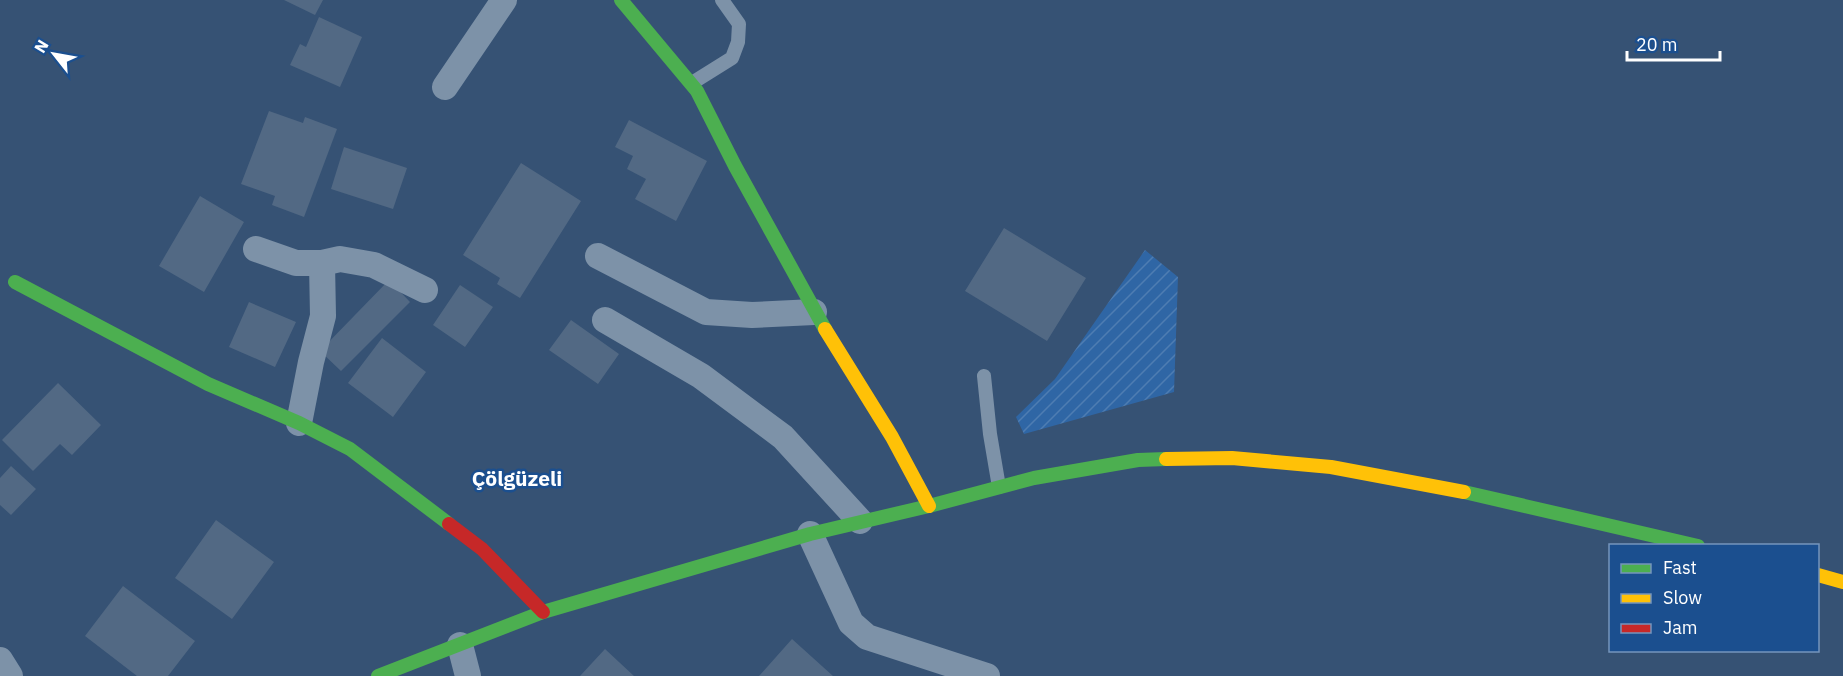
<svg xmlns="http://www.w3.org/2000/svg" width="1843" height="676" font-family="'IBM Plex Sans',sans-serif">
  <defs>
    <pattern id="garden-furrows" width="10" height="10" patternUnits="userSpaceOnUse" patternTransform="scale(1.5)"><rect width="10" height="10" fill="#2f66a5"/><path d="M-1 1l2-2M0 10L10 0M9 11l2-2" fill="none" stroke="#4e7db2"/></pattern>
  </defs>
  <rect width="100%" height="100%" fill="#365274"/>
  <path fill="url(#garden-furrows)" d="M1145 250 1178 277 1174 392 1024 434 1016 417 1055 379Z"/>
  <path fill="#526984" d="M284 0H323L315 15Z
    M319 17 362 37 340 87 290 65 300 44 306 47Z
    M269 111 303 123 305 117 337 129 304 217 272 205 275 196 241 184Z
    M629 120 707 161 676 221 635 199 646 179 627 169 633 156 615 147Z
    M344 147 407 168 393 209 331 189Z
    M521 163 581 201 520 298 497 284 500 278 463 255Z
    M200 196 244 222 204 292 159 266Z
    M1004 228 1086 278 1047 341 965 291Z
    M389 280 410 302 341 371 320 351Z
    M460 285 493 307 465 347 433 325Z
    M249 302 296 322 275 367 229 347Z
    M571 320 619 354 598 384 549 350Z
    M382 338 426 372 393 417 348 383Z
    M58 383 101 425 72 455 60 444 33 471 2 440Z
    M11 466 36 489 11 515 0 505V478Z
    M216 520 274 562 232 619 175 578Z
    M123 586 195 641 168 676H137L85 636Z
    M792 639 833 676H759Z
    M605 649 634 676H580Z"/>
  <g fill="none" stroke-linecap="round" stroke-linejoin="round">
    <path stroke="#7d92a8" stroke-width="14" d="M692 83 732 58 738 42 739 24 722 0
      M984 376 990 434 999 487"/>
    <path stroke="#7d92a8" stroke-width="26" d="M445 87 504 0
      M256 249 296 263H322L340 259 374 265 425 290
      M598 256 706 312 752 315 814 312
      M605 320 701 376 783 437 860 521
      M299 423 311 362 323 316 322 263
      M810 534 851 623 867 637 987 676
      M460 645 468 676
      M0 660 10 676"/>
    <path stroke="#4caf50" stroke-width="14" d="M621 0 697 91 735 166 825 329
      M15 282 208 384 299 423 350 449 449 524
      M1464 492 1698 546
      M378 676 543 612 810 534 929 506 1034 478 1138 460 1166 459"/>
    <path stroke="#ffc107" stroke-width="14" d="M825 329 892 437 929 506
      M1166 459 1232 458 1331 467 1464 492
      M1818 575 1843 582"/>
    <path stroke="#c62828" stroke-width="14" d="M449 524 482 549 543 612"/>
  </g>
  <g text-anchor="middle" stroke-width="5" stroke-linejoin="round" paint-order="stroke">
    <g font-size="21" font-weight="bold" fill="#fff" stroke="#1b4f8f">
      <text x="517" y="486">Çölgüzeli</text>
    </g>
  </g>
  <rect x="1609" y="544" width="210" height="108" fill="#1b4f8f" stroke="#7695bc" stroke-width="1.5"/>
  <rect x="1621" y="564" width="30" height="9" fill="#4caf50" stroke="#7695bc" stroke-width="1.5"/>
  <text x="1663" y="574" font-size="18" fill="#ffffff">Fast</text>
  <rect x="1621" y="594" width="30" height="9" fill="#ffc107" stroke="#7695bc" stroke-width="1.5"/>
  <text x="1663" y="604" font-size="18" fill="#ffffff">Slow</text>
  <rect x="1621" y="624" width="30" height="9" fill="#c62828" stroke="#7695bc" stroke-width="1.5"/>
  <text x="1663" y="634" font-size="18" fill="#ffffff">Jam</text>
  <g transform="translate(54 54) rotate(301)" stroke="#1b4f8f" stroke-width="4.5" paint-order="stroke">
  <path d="M0-4.5L10 22L0 15L-10 22Z" fill="#ffffff"/>
  <text y="-9" font-size="16" font-weight="bold" text-anchor="middle" fill="#ffffff">N</text>
  </g>
  <path d="M1627 51v9h93v-9" fill="none" stroke="#ffffff" stroke-width="3"/>
  <text x="1636" y="51" font-size="18" fill="#ffffff" stroke="#1b4f8f" stroke-width="4.5" paint-order="stroke">20 m</text>
</svg>
